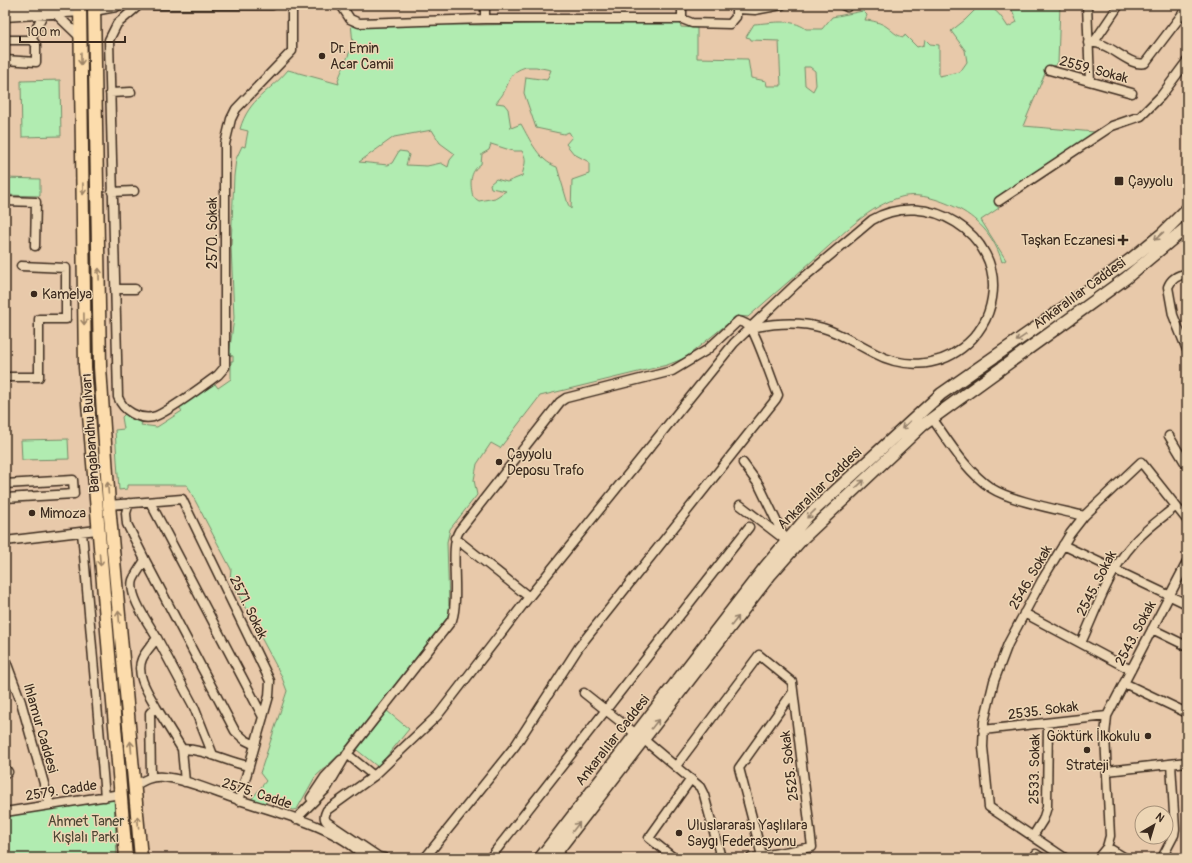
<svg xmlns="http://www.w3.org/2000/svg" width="1192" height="863" font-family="Pangolin,sans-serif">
  <rect width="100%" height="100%" fill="#e8c9aa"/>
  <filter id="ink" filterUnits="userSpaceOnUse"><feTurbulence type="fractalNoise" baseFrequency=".025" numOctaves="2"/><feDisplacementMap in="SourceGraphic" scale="8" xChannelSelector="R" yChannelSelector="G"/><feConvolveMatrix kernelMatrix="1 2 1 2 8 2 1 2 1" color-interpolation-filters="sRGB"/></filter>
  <g filter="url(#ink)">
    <path fill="#b1ecb1" stroke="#768b68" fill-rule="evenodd" d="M980 5C994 5 1001 16 1008 27L1017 22 1010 5H1060L1058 63 1046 71 1023 126 1095 132 1001 194 995 200V205L999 208 981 220 1006 260 1002 262C996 240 980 220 959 209 943 201 920 192 901 197 869 206 843 234 819 255 796 275 772 296 748 317L737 316 685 358 667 365 540 396 500 448 491 443 477 464 474 480 477 495 450 529 447 542 449 606 451 608 447 618 341 753 315 777 297 809 293 810 268 799 264 806 250 801 266 781 260 773 287 691 281 675 230 579 231 569 187 485H127V489L119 490 115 430 124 429 122 417 125 414 143 421 141 425 157 427 182 411 179 407 215 384 218 388 231 379V361H233V356L229 355 234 318 231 245 234 176 236 159 242 146 245 147 248 131 240 129C249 98 270 92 288 70L339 84 338 80 353 44 351 23 480 25 680 21 681 27 697 28V58L748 59 751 78 766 81 767 86H781L779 41 751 40 750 38 746 37 754 24C771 23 792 18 806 29H822L832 17 863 11 867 15 865 20C871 20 882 23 887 27 893 31 896 36 904 37L905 35 917 47 924 45 925 39 930 44 939 45V76L960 72 967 62 965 50 951 31 965 20ZM526 67H536L551 70 547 80 526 77 524 93 536 128 564 134 569 132 572 137 566 144 574 154 589 162V174L572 180 571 209 568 204 557 167C539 161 530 140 521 124L511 128 508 109 504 104 496 103C499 99 502 96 504 92 511 79 509 72 526 67ZM804 67H810L815 71 816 85 813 91 805 85ZM432 130 440 143 455 154 450 160 448 167 441 163 427 166 406 165 409 155 407 152 399 151 392 163 388 165 359 162 394 137ZM491 144 513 151H522C528 161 524 165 522 176L507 182 496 179 490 184 491 188 506 191 495 198 479 201 473 197C470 184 469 172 481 164L482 154 489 150Z
      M60 80 61 136 22 137 21 81Z
      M5 178 40 179V196L5 195Z
      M68 439 69 459 22 460 21 440Z
      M387 711 409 729 378 767 357 750Z
      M114 796 117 858H5V812Z"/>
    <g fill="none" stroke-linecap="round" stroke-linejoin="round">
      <defs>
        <path id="minor" d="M110 5H272
          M341 5 350 19 359 23 485 19H682L692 23 730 24 736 17V5
          M485 5V19
          M682 5V19
          M843 5 847 7
          M1087 5 1090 81
          M138 6 117 24 109 40 118 397C123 411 139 420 153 417 166 414 205 384 218 375L225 367V144L231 119 236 109 292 51V5
          M737 9 755 10 782 5
          M5 11 80 6
          M94 11 116 7
          M55 13 81 38
          M5 17 81 12
          M5 40H31L43 14
          M1094 42 1119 5
          M1088 43C1108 39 1129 68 1145 63L1187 8
          M5 60 36 62V45L32 39
          M1049 70 1132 93
          M110 93 131 92
          M112 192 134 191
          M5 201 36 202 35 246
          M999 201 1112 126 1141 116 1161 96 1187 61
          M1187 276 1186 274C1178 275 1171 279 1168 287L1173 315 1187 350
          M115 289H135
          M5 377H39V319H66V268L21 266
          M932 418C949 442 966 471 991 488 1011 501 1060 510 1084 516
          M1169 436 1187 466
          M743 463 759 485 786 541
          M5 484 73 480 74 494 5 498
          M150 502 263 717
          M129 503 126 513 127 524 145 560 235 731 245 740 255 745
          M109 505 182 499 270 681 269 696 239 801
          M740 505 784 539
          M82 532 105 797
          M5 541 97 530
          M1063 545 1187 604
          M145 560C141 567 136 573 133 580 128 596 149 624 157 638 152 645 145 652 142 659 135 675 149 694 156 707L150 713 151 778
          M529 597 734 343 796 284 872 220C925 188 1003 233 992 298 989 318 978 336 962 348 936 368 902 368 874 353 857 345 841 333 823 328 800 321 774 323 751 328
          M1024 613 1131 670
          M1152 629 1187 646
          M157 638 194 707 213 755
          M1081 643C1095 613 1110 569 1132 545 1144 530 1161 519 1176 506
          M5 659 21 702 50 805
          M1124 683 1187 713
          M584 693 636 734
          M156 707 182 749
          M983 730 1107 716
          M643 739 700 787 704 795 721 858
          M676 766 759 655 792 682 812 847 751 858
          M5 768 8 772
          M1107 771 1187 762
          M374 776 438 715 529 597 455 538
          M185 782 182 749C206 749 226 762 249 766
          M134 786C144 780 151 776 163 777 186 779 211 791 233 798 271 811 339 826 365 858
          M311 798 325 777 341 760
          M5 812 121 794
          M296 819 327 788 347 754
          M1033 836 1043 820 1047 807 1048 723
          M1107 847 1125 858
          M1036 854 1042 858
          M762 856 739 768 793 692
          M384 858 379 857 327 822C323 818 325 814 327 810L374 776 347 754 452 620C460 596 449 547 459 531L560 402 566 398 672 371 707 350 736 323 738 321C742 322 747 324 750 327 756 333 773 383 778 395L776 399 579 647 515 746 425 858
          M490 858 749 527
          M674 858 649 838 691 779
          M1065 858 989 807 983 747 984 722 994 681 1008 644 1042 580 1070 534 1084 516 1141 462 1187 520
          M1098 858 1107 847 1110 836 1105 735 1107 716 1187 562
          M1162 858 1174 835 1175 829 1171 764"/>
        <path id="secondary" d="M540 858 765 567 808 516 941 394 1044 322 1131 259 1162 234 1187 209
          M552 858 771 574 802 539 923 425 1126 278 1187 227"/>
        <path id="primary" d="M80 5 85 367 126 858
          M94 5 100 367 109 505 141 858"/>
      </defs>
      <use href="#minor" stroke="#3b2a1e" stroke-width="11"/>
      <use href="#secondary" stroke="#3b2a1e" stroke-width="14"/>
      <use href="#primary" stroke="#3b2a1e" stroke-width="15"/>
      <use href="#minor" stroke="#edd6b5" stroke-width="8"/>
      <use href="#secondary" stroke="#edd6b5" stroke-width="11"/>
      <use href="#primary" stroke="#fcdcac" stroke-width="12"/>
    </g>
    <defs><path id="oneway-shaft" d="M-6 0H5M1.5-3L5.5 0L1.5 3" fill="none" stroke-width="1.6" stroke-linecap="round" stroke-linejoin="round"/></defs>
    <g stroke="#9c8365">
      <use href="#oneway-shaft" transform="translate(81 59) rotate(89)"/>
      <use href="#oneway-shaft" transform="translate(83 189) rotate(89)"/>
      <use href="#oneway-shaft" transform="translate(99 274) rotate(-91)"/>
      <use href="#oneway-shaft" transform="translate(84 319) rotate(89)"/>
      <use href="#oneway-shaft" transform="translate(108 488) rotate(-94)"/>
      <use href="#oneway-shaft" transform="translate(100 560) rotate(85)"/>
      <use href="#oneway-shaft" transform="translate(119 617) rotate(-95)"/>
      <use href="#oneway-shaft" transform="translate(131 747) rotate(-95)"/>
      <use href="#oneway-shaft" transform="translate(138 822) rotate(-96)"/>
    </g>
    <g stroke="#94806a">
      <use href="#oneway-shaft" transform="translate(1159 236) rotate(139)"/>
      <use href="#oneway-shaft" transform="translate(1021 338) rotate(146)"/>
      <use href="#oneway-shaft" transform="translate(906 425) rotate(137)"/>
      <use href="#oneway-shaft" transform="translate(860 484) rotate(-43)"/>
      <use href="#oneway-shaft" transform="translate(811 514) rotate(136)"/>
      <use href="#oneway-shaft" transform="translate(735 621) rotate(-52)"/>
      <use href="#oneway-shaft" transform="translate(655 724) rotate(-52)"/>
      <use href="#oneway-shaft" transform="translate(576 827) rotate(-52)"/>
    </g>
  </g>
  <g fill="#3b2a1e" stroke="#edd6b5" stroke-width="1.5">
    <circle cx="322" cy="56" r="4"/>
    <rect x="1114" y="176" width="10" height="10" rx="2"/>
    <path d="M1121 234h4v4h4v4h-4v4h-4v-4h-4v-4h4z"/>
    <circle cx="34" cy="294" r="4"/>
    <circle cx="499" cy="462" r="4"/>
    <circle cx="32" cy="513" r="4"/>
    <circle cx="1148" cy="736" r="4"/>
    <circle cx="1087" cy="750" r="4"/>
    <circle cx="679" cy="833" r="4"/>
  </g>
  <g text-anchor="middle" stroke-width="3" stroke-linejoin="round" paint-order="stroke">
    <g font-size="14" fill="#3b2a1e" stroke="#edd6b5" text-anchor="start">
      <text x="330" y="53">Dr. Emin<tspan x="330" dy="16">Acar Camii</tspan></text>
      <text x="1128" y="186">Çayyolu</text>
      <text x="1115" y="245" text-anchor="end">Taşkan Eczanesi</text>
      <text x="42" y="299">Kamelya</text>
      <text x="507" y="459">Çayyolu<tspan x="507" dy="16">Deposu Trafo</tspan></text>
      <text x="40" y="518">Mimoza</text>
      <text x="1140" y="741" text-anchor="end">Göktürk İlkokulu</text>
      <text x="1087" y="770" text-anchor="middle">Strateji</text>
      <text x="687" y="830">Uluslararası Yaşlılara<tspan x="687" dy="16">Saygı Federasyonu</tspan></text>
    </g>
    <g font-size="14" fill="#3b2a1e" stroke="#edd6b5">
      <text transform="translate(1094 69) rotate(15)" y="5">2559. Sokak</text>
      <text transform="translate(212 233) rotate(-90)" y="5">2570. Sokak</text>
      <text transform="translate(1079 293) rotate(-36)" y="5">Ankaralılar Caddesi</text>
      <text transform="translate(90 433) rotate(-94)" y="5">Bangabandhu Bulvarı</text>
      <text transform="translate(819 488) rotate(-44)" y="5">Ankaralılar Caddesi</text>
      <text transform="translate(1030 577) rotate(-60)" y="5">2546. Sokak</text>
      <text transform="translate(1096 583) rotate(-63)" y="5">2545. Sokak</text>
      <text transform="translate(249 607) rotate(64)" y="5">2571. Sokak</text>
      <text transform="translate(1135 633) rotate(-62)" y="5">2543. Sokak</text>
      <text transform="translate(1043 710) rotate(-7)" y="5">2535. Sokak</text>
      <text transform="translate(41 728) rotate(74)" y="5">Ihlamur Caddesi</text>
      <text transform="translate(612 740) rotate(-52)" y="5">Ankaralılar Caddesi</text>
      <text transform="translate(789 766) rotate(-97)" y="5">2525. Sokak</text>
      <text transform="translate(1034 769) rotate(-89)" y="5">2533. Sokak</text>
      <text transform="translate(61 790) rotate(-9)" y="5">2579. Cadde</text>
      <text transform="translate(257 793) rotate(18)" y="5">2575. Cadde</text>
    </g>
    <g font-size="14" fill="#4d4734" stroke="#edd6b5">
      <text x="86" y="826">Ahmet Taner<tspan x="86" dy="16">Kışlalı Parkı</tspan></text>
    </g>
  </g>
  <rect width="1192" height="863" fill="none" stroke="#edd6b5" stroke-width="20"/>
  <rect x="10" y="10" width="1172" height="843" fill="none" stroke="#3b2a1e" stroke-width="1.5" filter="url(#ink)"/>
  <g transform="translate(1154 825) rotate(38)"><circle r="19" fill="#edd6b5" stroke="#a69179"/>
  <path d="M0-3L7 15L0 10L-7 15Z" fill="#3b2a1e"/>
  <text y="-6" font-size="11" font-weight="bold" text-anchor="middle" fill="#3b2a1e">N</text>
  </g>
  <path d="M20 36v6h105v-6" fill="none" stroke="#3b2a1e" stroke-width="2"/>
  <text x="26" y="36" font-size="12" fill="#3b2a1e" stroke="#edd6b5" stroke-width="3" paint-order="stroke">100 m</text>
</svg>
